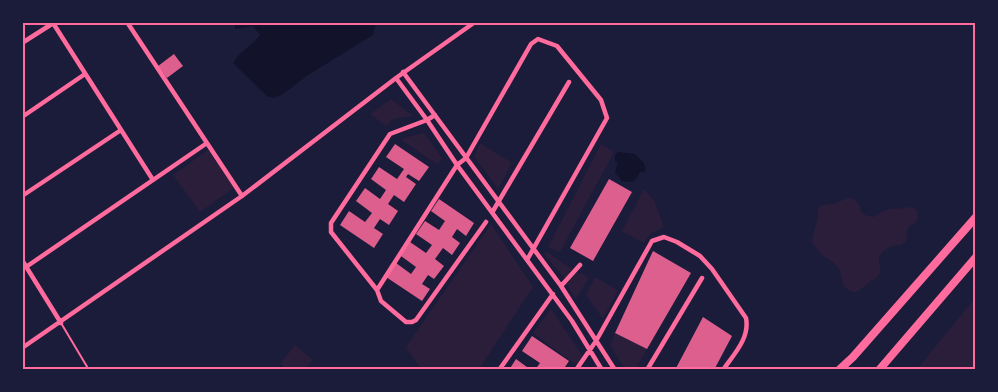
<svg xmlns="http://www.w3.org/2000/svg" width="998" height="392" font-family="'Noto Serif',serif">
  <rect width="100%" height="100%" fill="#1b1b3a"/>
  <path fill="#2a1e3b" d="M391 99 413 116 393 119 386 126 370 114Z
    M424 133 442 158 438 165 400 139Z
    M480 143 512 163 498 189 474 156Z
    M601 144 614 152 560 252 548 247Z
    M208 150 234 188 200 212 173 175Z
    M644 189 654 200 664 227 650 234 644 243 622 231Z
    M850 198C857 200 860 204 861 212L865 215 873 217C883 212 889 206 900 209 907 206 920 206 918 217 917 225 910 223 908 229 907 232 907 237 906 241L901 245C893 244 879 250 879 261 879 266 882 270 879 275 877 279 873 279 870 282 863 287 856 297 847 289 839 283 843 273 837 266 834 262 831 262 828 259 821 256 816 248 812 242 813 230 819 220 818 208 825 202 831 206 838 202 843 200 844 199 850 198Z
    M491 224 533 287 479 369H421L406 347Z
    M547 252 572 269 565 279 544 254Z
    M577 273H582L589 278 576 299 566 284Z
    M595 277 618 290 603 319 586 295Z
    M975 298V369H917Z
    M551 309 585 360 579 367 533 333Z
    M615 333 647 349 636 369H625L610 345Z
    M295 345 313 360 305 369H287L280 364Z"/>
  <path fill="#12122b" d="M235 23V22L376 23 373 35 308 75 283 94 274 98 267 96 233 63C240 50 251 47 260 35L253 26 235 29Z
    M618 152 635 154 644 163 646 171 640 172 636 179 632 182 622 181 615 172 618 163 615 161V155Z"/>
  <path fill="#dd5f8e" d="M174 54 183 66 167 78 158 66Z
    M395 144 429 167 419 181 408 174 406 177 416 184 404 202 394 195 388 204 398 211 389 225 380 219 374 228 383 234 374 248 340 225 349 211 365 222 372 213 356 201 365 188 380 199 386 190 371 179 379 167 397 179 404 169 386 157Z
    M609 179 632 192 593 261 570 248Z
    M439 199 474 223 466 236 457 229 452 237 460 243 452 255 443 248 435 259 444 266 434 279 428 275 422 284 430 289 422 301 386 277 396 263 411 274 416 267 401 256 410 242 426 253 432 245 416 234 425 221 439 230 445 221 431 211Z
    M653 251 691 273 647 349 615 333Z
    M703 317 732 336 714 370H675Z
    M532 336 569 361 563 370H535L540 363 522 351Z
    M516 359 531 370H509Z"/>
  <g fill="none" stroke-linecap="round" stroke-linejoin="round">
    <path stroke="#ff6b9d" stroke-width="2" d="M61 323 89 370"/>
    <path stroke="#ff6b9d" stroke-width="4.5" d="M127 22 242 196
      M53 23 153 180
      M22 43 55 22
      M403 72 561 286 615 370
      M396 78 427 120 457 165 572 321 602 370
      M435 115 427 120 390 134 331 223V232L377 290 457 165 466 158 531 44 538 39 557 46 601 100 607 118 527 260
      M22 117 85 74
      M22 196 121 130
      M493 211 569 82
      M22 260 61 323
      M26 267 207 143
      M561 286 580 265
      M377 290 381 301 406 322H412L416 320 486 222
      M22 348 242 196 396 78 475 22
      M499 370 553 294
      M576 370 596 341 652 241 664 237 677 242 700 256 712 269 746 318C750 338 734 354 723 370
      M647 370 702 278"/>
    <path stroke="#ff6b9d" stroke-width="8" d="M839 370 853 357 976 217
      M879 370 976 257"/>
  </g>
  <rect width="998" height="392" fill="none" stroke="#1b1b3a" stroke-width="48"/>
  <rect x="24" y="24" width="950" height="344" fill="none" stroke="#ff6b9d" stroke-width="2"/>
</svg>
